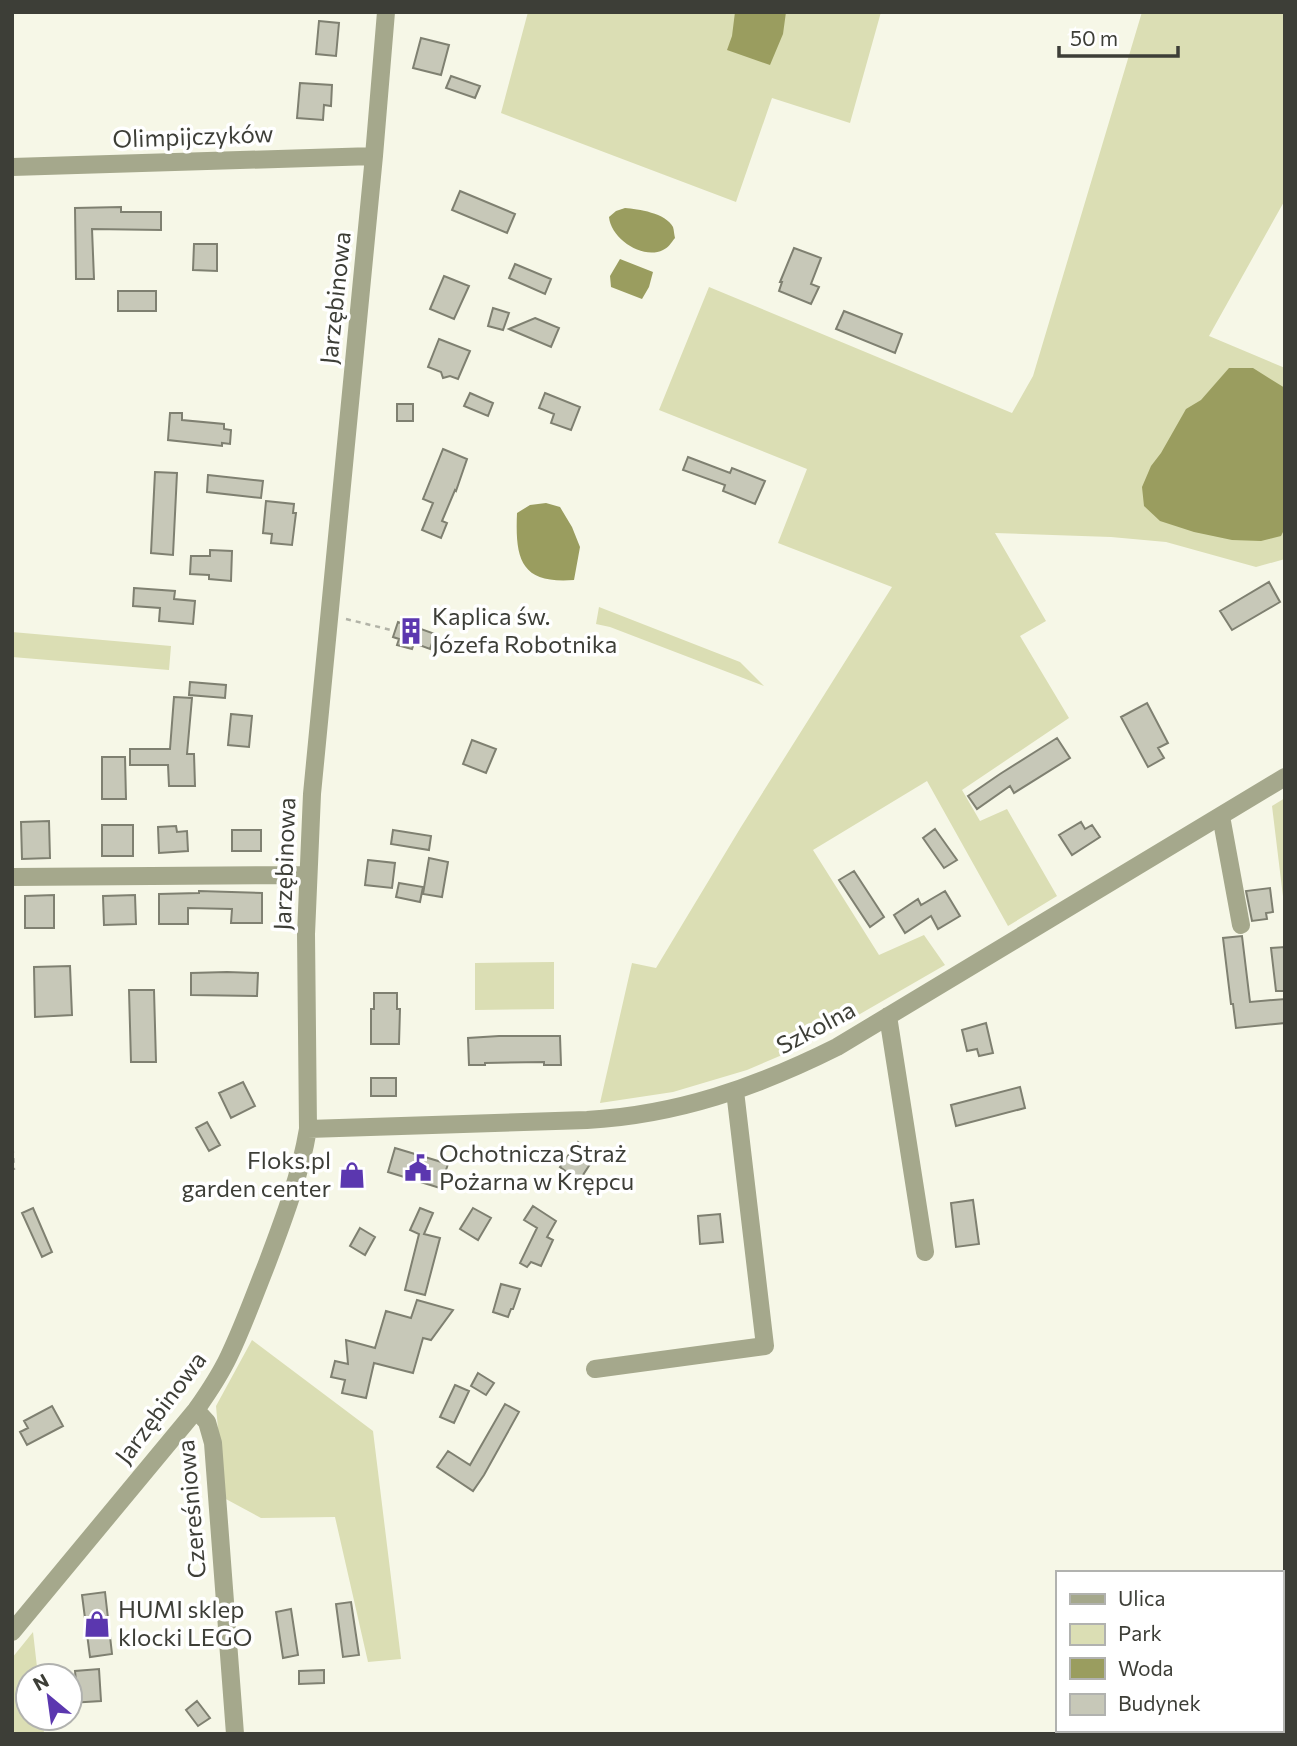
<svg xmlns="http://www.w3.org/2000/svg" width="1297" height="1746" font-family="Commissioner,sans-serif">
  <rect width="100%" height="100%" fill="#f6f7e7"/>
  <path fill="#dbdeb4" d="M528 12H881L850 123 772 98 736 202 501 113Z
    M1142 12H1285V200L1209 336 1285 368V559L1256 567 1166 542 1111 537 995 533 1046 621 1020 636 1069 718 962 790 980 821 1007 809 1057 896 1008 926 927 781 813 850 879 955 924 935 945 965 808 1044 747 1070 673 1092 600 1103 632 963 656 968 741 827 892 587 778 543 807 469 659 410 709 287 1012 413 1033 376Z
    M599 607 740 662 764 686 610 627 596 624Z
    M12 632 171 646 169 670 12 657Z
    M1285 798V913L1272 806Z
    M554 962V1009L475 1010V963Z
    M252 1340 373 1431 401 1659 368 1662 335 1517 261 1518 224 1498 216 1406Z
    M33 1632 38 1676H28V1718H43L44 1734H12V1658Z"/>
  <path fill="#9a9d5f" d="M735 12H786L783 34 770 65 727 50 732 36Z
    M625 208C638 209 666 213 673 227 674 230 674 234 675 238 671 243 668 248 663 250 643 260 611 239 609 217L616 211Z
    M620 259 653 272 649 287 642 299 611 287 610 276Z
    M1229 368H1253L1285 388V528L1281 536 1261 541 1232 540 1194 532 1160 521 1144 506 1142 487 1151 466 1161 453 1186 409 1201 400Z
    M546 503 560 507 572 527 580 547 574 580C521 584 515 560 517 513L530 505Z"/>
  <path fill="#c7c8b8" stroke="#7f8071" stroke-width="2" d="M319 21 339 23 336 56 316 54Z
    M421 38 449 45 441 75 413 68Z
    M451 76 480 86 475 98 446 88Z
    M300 83 332 85 331 106 324 105 323 120 297 118Z
    M460 191 515 214 507 233 452 210Z
    M121 207V212H161V230L92 229 94 279H76L75 208Z
    M194 244H217V271L193 270Z
    M794 248 821 258 811 284 819 287 811 304 779 291 782 282H780Z
    M515 264 551 279 545 294 509 278Z
    M444 276 469 286 454 319 430 309Z
    M118 291H156V311H118Z
    M493 308 509 313 503 330 488 326Z
    M844 311 902 334 895 353 836 329Z
    M535 318 559 328 551 347 509 329Z
    M439 339 470 351 458 379 450 376 443 378 441 372 428 367Z
    M470 393 493 403 488 416 464 406Z
    M545 393 580 407 571 430 551 423 554 414 539 408Z
    M397 404H413V421H397Z
    M170 413H182V420L224 424V429L231 430 230 444 222 443V446L168 440Z
    M443 449 467 459 456 491 455 490 442 521 447 523 441 538 422 530 433 503 423 499Z
    M688 457 730 473 732 468 765 481 755 504 723 491 725 485 683 470Z
    M155 472 177 473 173 555 151 553Z
    M208 475 263 481 261 498 207 492Z
    M266 501 294 504 293 513H296L292 545 271 543 272 534 263 533Z
    M210 550 232 551 231 581 209 579V575L190 574 191 556H210Z
    M1269 582 1280 602 1232 630 1220 611Z
    M134 588 175 591 174 599 195 601 193 624 159 621 160 608 133 606Z
    M406 618 420 622 418 628 435 634 430 649 414 643 412 649 397 645 399 639 393 637 398 622 404 624Z
    M190 682 226 685 225 698 189 695Z
    M174 697 192 698 187 754H194L195 786H169L168 765H130V749H170Z
    M1147 703 1168 743 1158 748 1164 758 1148 767 1121 717Z
    M231 714 252 716 249 747 228 745Z
    M1057 738 1070 758 1014 793 1010 786 977 809 968 796 1000 774Z
    M472 740 496 749 486 773 463 764Z
    M102 757H125L126 799H102Z
    M49 821 50 858 22 859 21 822Z
    M1081 822 1085 829 1092 825 1100 837 1072 855 1059 835Z
    M102 825H133V856H102Z
    M176 826 177 832 187 831 188 851 159 853 158 827Z
    M935 829 957 860 944 868 923 838Z
    M232 830H261V851H232Z
    M393 830 431 836 429 850 391 844Z
    M429 858 448 862 442 897 423 894Z
    M368 860 395 863 392 888 365 885Z
    M854 871 884 917 870 927 839 880Z
    M399 883 423 887 420 902 396 897Z
    M1270 888 1273 912 1266 913 1267 919 1252 921 1246 891Z
    M199 891 262 893V923H231L232 909 188 908V924H159V894L199 893Z
    M945 891 960 916 938 929 931 916 905 933 894 915 918 899 921 905Z
    M54 895V928H25V896Z
    M135 895 136 924 104 925 103 896Z
    M1242 936 1250 1002 1285 999V1023L1236 1028 1233 1004H1231L1223 938Z
    M1285 947V991H1276L1271 948Z
    M70 966 72 1015 35 1017 34 967Z
    M227 972 258 973 257 996 191 995V973Z
    M129 990H154L156 1062H131Z
    M374 993H397V1009H400L399 1044H371V1009H374Z
    M986 1023 993 1053 979 1056 977 1049 967 1051 962 1030Z
    M499 1036H560L561 1065H544V1062L485 1063V1065H469L468 1038Z
    M371 1078H396V1096H371Z
    M243 1082 255 1106 231 1118 219 1093Z
    M1020 1087 1025 1108 956 1126 951 1105Z
    M207 1122 220 1145 209 1151 196 1128Z
    M578 1142 596 1155 579 1181 560 1167Z
    M395 1148 448 1164 440 1188 388 1172Z
    M973 1200 979 1244 956 1247 951 1203Z
    M533 1206 556 1221 547 1237 553 1240 541 1266 531 1262 527 1267 520 1263 537 1228 524 1220Z
    M33 1208 52 1252 42 1257 22 1213Z
    M420 1208 433 1213 424 1234 440 1238 425 1295 405 1290 419 1234 410 1230Z
    M473 1208 491 1218 478 1240 460 1229Z
    M720 1214 723 1242 700 1244 698 1216Z
    M360 1228 375 1237 365 1255 350 1246Z
    M501 1284 520 1289 513 1309H511L508 1317 493 1312Z
    M417 1300 453 1310 431 1340 423 1338 413 1373 374 1363 366 1398 342 1393 345 1380 331 1377 335 1361 348 1364 346 1340 375 1348 386 1311 411 1318Z
    M478 1373 494 1383 486 1395 471 1386Z
    M455 1385 469 1391 454 1423 440 1417Z
    M505 1404 519 1412 484 1475 473 1491 437 1467 448 1451 470 1465Z
    M52 1406 63 1426 27 1445 20 1432 28 1428 24 1421Z
    M105 1592 112 1654 90 1657 82 1595Z
    M351 1602 359 1655 343 1657 336 1604Z
    M291 1609 298 1655 283 1658 276 1612Z
    M99 1669 101 1701 70 1703V1681H76L75 1671Z
    M324 1670V1683L299 1684V1671Z
    M197 1701 210 1718 198 1726 186 1710Z"/>
  <g fill="none" stroke-linecap="round" stroke-linejoin="round">
    <path stroke="#b2b3a7" stroke-width="2.5" stroke-dasharray="5 5" stroke-linecap="butt" d="M346 619 391 630
      M12 1138 14 1170"/>
    <path stroke="#a5a88c" stroke-width="18" d="M12 167 374 156
      M1221 816 1241 925
      M12 877 308 875
      M888 1016 925 1252
      M308 1129 587 1120C677 1115 757 1087 837 1047L1285 777
      M595 1369 765 1346 735 1091
      M196 1410 207 1422 213 1443 235 1734
      M12 1632 196 1410C208 1393 220 1375 229 1356 243 1327 254 1296 266 1266 283 1221 300 1177 308 1129L306 934 312 794 374 156 386 12"/>
  </g>
  <defs>
    <symbol id="building-bare" viewBox="-9 -9 18 18"><path d="M-4-6H4V6H1V3H-1V6H-4ZM-2.5-4.3h1.7v1.8h-1.7ZM.8-4.3h1.7v1.8H.8ZM-2.5-1h1.7V.8h-1.7ZM.8-1h1.7V.8H.8Z" fill="#5b37af" stroke="#fff" stroke-width="2.5" paint-order="stroke"/></symbol>
    <symbol id="civic-bare" viewBox="-9 -9 18 18"><path d="M-.6-6.5H3V-4.5H.6V-3L4-1V1h2V6H-6V1h2V-1L-.6-3ZM-1.2 2.5V6h2.4V2.5Z" fill="#5b37af" stroke="#fff" stroke-width="2.5" paint-order="stroke"/></symbol>
    <symbol id="shop-bare" viewBox="-9 -9 18 18"><path d="M-5-2.5h2.3a2.7 3.5 0 0 1 5.4 0H5L5.5 6h-11ZM-1.5-2.5h3a1.5 2.3 0 0 0-3 0Z" fill="#5b37af" stroke="#fff" stroke-width="2.5" paint-order="stroke"/></symbol>
  </defs>
  <g fill-rule="evenodd">
    <use href="#building-bare" x="392" y="612" width="38" height="38"/>
    <use href="#civic-bare" x="399" y="1149" width="38" height="38"/>
    <use href="#shop-bare" x="333" y="1156" width="38" height="38"/>
    <use href="#shop-bare" x="78" y="1605" width="38" height="38"/>
  </g>
  <g text-anchor="middle" stroke-width="7" stroke-linejoin="round" paint-order="stroke">
    <g font-size="24" fill="#3d3e37" stroke="#fff">
      <text transform="translate(193 137) rotate(-2)" y="8">Olimpijczyków</text>
      <text transform="translate(336 298) rotate(-84)" y="8">Jarzębinowa</text>
      <text transform="translate(285 864) rotate(-88)" y="8">Jarzębinowa</text>
      <text transform="translate(816 1028) rotate(-28)" y="8">Szkolna</text>
      <text transform="translate(161 1408) rotate(-53)" y="8">Jarzębinowa</text>
      <text transform="translate(192 1509) rotate(-95)" y="8">Czereśniowa</text>
    </g>
    <g font-size="24" fill="#3d3e37" stroke="#fff" text-anchor="start">
      <text x="432" y="625">Kaplica św.<tspan x="432" dy="28">Józefa Robotnika</tspan></text>
      <text x="439" y="1162">Ochotnicza Straż<tspan x="439" dy="28">Pożarna w Krępcu</tspan></text>
      <text x="331" y="1169" text-anchor="end">Floks.pl<tspan x="331" dy="28">garden center</tspan></text>
      <text x="118" y="1618">HUMI sklep<tspan x="118" dy="28">klocki LEGO</tspan></text>
    </g>
  </g>
  <rect width="1297" height="1746" fill="none" stroke="#3d3e37" stroke-width="28"/>
  <rect x="1056" y="1571" width="228" height="161" fill="#ffffff" stroke="#b1b2af" stroke-width="2"/>
  <rect x="1070" y="1594" width="35" height="10" fill="#a5a88c" stroke="#b1b2af" stroke-width="2"/>
  <text x="1118" y="1606" font-size="21" fill="#3d3e37">Ulica</text>
  <rect x="1070" y="1624" width="35" height="21" fill="#dbdeb4" stroke="#b1b2af" stroke-width="2"/>
  <text x="1118" y="1641" font-size="21" fill="#3d3e37">Park</text>
  <rect x="1070" y="1658" width="35" height="21" fill="#9a9d5f" stroke="#b1b2af" stroke-width="2"/>
  <text x="1118" y="1676" font-size="21" fill="#3d3e37">Woda</text>
  <rect x="1070" y="1694" width="35" height="21" fill="#c7c8b8" stroke="#b1b2af" stroke-width="2"/>
  <text x="1118" y="1711" font-size="21" fill="#3d3e37">Budynek</text>
  <g transform="translate(49 1697) rotate(331)"><circle r="33" fill="#ffffff" stroke="#b1b2af" stroke-width="2"/>
  <path d="M0-5L12 26L0 18L-12 26Z" fill="#5b37af"/>
  <text y="-10" font-size="19" font-weight="bold" text-anchor="middle" fill="#3d3e37">N</text>
  </g>
  <path d="M1059 46v10h119v-10" fill="none" stroke="#3d3e37" stroke-width="3.5"/>
  <text x="1070" y="46" font-size="21" fill="#3d3e37" stroke="#ffffff" stroke-width="5" paint-order="stroke">50 m</text>
</svg>
